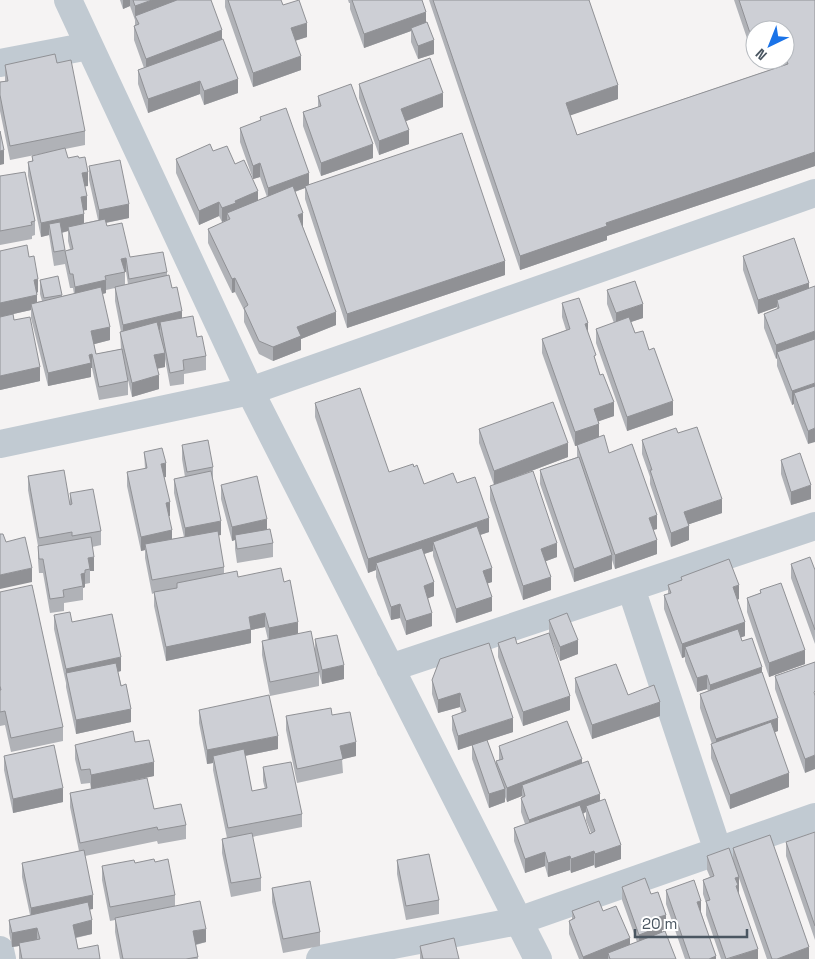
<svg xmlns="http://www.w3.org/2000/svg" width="815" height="959" font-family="'Space Grotesk',sans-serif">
  <rect width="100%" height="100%" fill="#f5f3f3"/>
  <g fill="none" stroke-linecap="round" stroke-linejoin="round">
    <path stroke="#c1cad2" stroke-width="28" d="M68 0 250 391 815 193
      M0 63 89 46
      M0 444 250 391 538 959
      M631 588 718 851
      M390 668 815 526
      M0 950 2 959
      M320 959 518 921 815 817"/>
  </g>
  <path fill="#b0b2b7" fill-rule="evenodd" d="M120 0H211L238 93 204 105 200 94 148 113 138 84V70L144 68 134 40V26H135V20L130 6 123 9Z
    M225 0H281L283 5 307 37 295 41 301 70 253 87 225 7Z
    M348 0H422L426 22 434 54 418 59 411 42V31L364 48 350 9V3H349Z
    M429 0H589L618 99 570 115 577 135 784 65 782 60H785V30H755V52L752 53 734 0H815V166L607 236V240L520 270Z
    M57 63 85 131V145L10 160 0 111V121V82L5 81V65Z
    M359 84 443 107 406 121 409 144 379 155 359 98Z
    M318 96 373 158 321 176 303 126V112L318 107Z
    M260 117 309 184 505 275 347 328 305 199V188L295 192 303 227 336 325 301 339V350L273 361 259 354 244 322V310L235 292 232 293 208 243V229L227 221 222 222 219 216 199 225 176 173V159L213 151 235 164 258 201 267 197 260 177 253 179 240 142V128L260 121Z
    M32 156 68 158 88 186H85L87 210H84V223L98 220 89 180V166L129 218 106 223 107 226 130 257 167 272V275L182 318 197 337 206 356V370L184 374V384L170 386 165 359V367L157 369 159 389 132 397 125 367 128 381V395L99 400 92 368H91V377L48 386 31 318V310L13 314 14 320 40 381 0 390V251L29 257 38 292 37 293V302L42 301 40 294V280L62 295V296L74 294 73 288H70L65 264 54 266 49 235 41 237 28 176V162L32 161ZM68 231V241L70 249 65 251 62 233ZM125 272H126L128 284 125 285ZM115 288V301L121 332H120L121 349 96 354 94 344 110 340 102 294 106 293V290Z
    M0 176 35 221V235L32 236V239L0 245Z
    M743 256 809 283 808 444 794 407V404L792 405 777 366V358L776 359 764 328V314L777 309V307L758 314 743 270Z
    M607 290 643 318 631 322 635 333 673 415 627 431 596 343V329L614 323 607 304Z
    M562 303 588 333 596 362 614 416 598 421 599 437 657 529 653 530 657 554 615 569 612 560V569L574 582 540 484V470L577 457V446H575L542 353V339L566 330 562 317Z
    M315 403 389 472 414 467 424 484 457 483 489 532 480 535 492 582 488 583 492 611 456 623 433 556V551L424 554 434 596 428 598 432 626 406 635 400 618 391 620 376 577V570L368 573 315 417Z
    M479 429 568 457 494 485 479 443Z
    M678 433 722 513 689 524V540L671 547 650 484V477L642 454V440Z
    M182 445 213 467V481L221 535H218L224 567V573L238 577 284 582 298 634 315 650V639L344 679 322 684 319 673V686L270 696 262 655V641L268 640 265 627 251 630V643L166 661 154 606V593L152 594 145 558V550L141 551 127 486V472L145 469 144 452 166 477H164L170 516H169L172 539 184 537 174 493V479L185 477 182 459Z
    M781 460 811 499 791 505 781 474Z
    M28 476 70 503V493L101 531V545L92 547 94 571H90V583L85 584V587L83 588V600L64 603V611L50 613 43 573H39L38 560V546L28 490Z
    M221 485 267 529 273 543V557L237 563 235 549V540L232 541 221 499Z
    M490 486 557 557 546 561 551 590 523 600 490 500Z
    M791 564 815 570V644L791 578Z
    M681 577 739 599 737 600 745 636 741 637 742 641 762 672 778 731 775 732 789 787 730 809 711 758V744H712L700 708V694L708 691 707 689 697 692 685 661V657L682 658 664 609V595L668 594V585L681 580Z
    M760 590 805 664 769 677 747 612V598L760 593Z
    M0 592 63 727V741L11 752 5 725 0 726Z
    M54 615 72 622 121 671 118 672 131 722 76 734 66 687V683L54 629Z
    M549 620 578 654 560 661 549 634Z
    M498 643 517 644 570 710 523 726 498 657Z
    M440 659 513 732 487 740 496 766V761L499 760V746L582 763 600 801 621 859 595 868 594 865 571 873 570 870 548 877 545 866 525 873 514 841V828L525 824 521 812V798L522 797V796L507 802 505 797V802L489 808 472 759V745L458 750 452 730V716L462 713 460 707 438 713 432 694V680ZM586 812V820L591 833 590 834 583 814Z
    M815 662 805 773 775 689V676Z
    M575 678 628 695 660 716 592 739 575 692Z
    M199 710 278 749 245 756 252 791 265 789 263 781V767L302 814V827L252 837 261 878V891L231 897 222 853V839L227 838 213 770V763L207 764 199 723Z
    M332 715 356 756 342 759 343 773 297 783 286 730V716Z
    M135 742 154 776 97 788 154 809 186 825V839L158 844 157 841 85 856 93 909H90L92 934 76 938 78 949 100 959H19V946L12 947 9 933V920L30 915 22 877V863L79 851 70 807V793L91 789 90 783 81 784 75 759V745Z
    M4 756 63 802 13 813 4 770Z
    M815 832V940L786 856V842Z
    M733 848 809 959H767L739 878 738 891 758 959H721L706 915V903L703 894V880L710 877 707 870V856L733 860Z
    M397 860 439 900V914L406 920 397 874Z
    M155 862 175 895V906L206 942 196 945 198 959H120L115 932V920L110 921 102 880V866L135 863Z
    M622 887 651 894 666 929 662 930V932L676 959H579L569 934V921L572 919V911H603L630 945 637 942 622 900Z
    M272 888 320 932V946L283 953 272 902Z
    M666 890 701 912 716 959H685L666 904Z
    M420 946 459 959H420Z"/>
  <path fill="#909195" d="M123 0H130V6L123 9Z
    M152 0H191L135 16V20V6Z
    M426 12V26L411 28V31L364 48V34Z
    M307 23V37L291 42V28Z
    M222 30V44L146 73V59Z
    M755 38V52L752 53V39Z
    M434 40V54L418 59V46Z
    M301 56V70L253 87V73Z
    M238 79V93L204 105V91Z
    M200 81V94L148 113V99Z
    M618 85V99L566 117V103Z
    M443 93V107L401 123V109Z
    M409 130V144L379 155V141Z
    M373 144V158L321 176V163Z
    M4 150V164L0 165V151Z
    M815 152V166L607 236V240L520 270V256L606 223Z
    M260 163V177L253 179V166Z
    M88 172V186L82 187V173Z
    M309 173V187L305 186V188L268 201V188Z
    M258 191V205L227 213V220L222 222V208L235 201Z
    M87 196V210L81 211V197Z
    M219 202V216L199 225V211Z
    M129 204V218L99 224V210Z
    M303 213V227L298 229V215Z
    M84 214V228L68 227V231L51 235 49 224V235L41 237V223Z
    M126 258V272L121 273V259Z
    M505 261V275L347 328V314Z
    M235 278V292L232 293V279Z
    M38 279V292L34 293V280Z
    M106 280V293L75 301V287Z
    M809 283V296L777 300V307L758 314V300Z
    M37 295V309L31 304V310L0 317V303Z
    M643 304V318L616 327V313Z
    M182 311V325L160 322V330L123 339V325Z
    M336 312V325L301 339V350L273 361V347L297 327Z
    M588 323V337L585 324Z
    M110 327V340L91 345V331Z
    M815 331V344L777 352V358L776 359V345Z
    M165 353V367L154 369V355Z
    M92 354V368H91V377L48 386V373Z
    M40 367V381L0 390V376Z
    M159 375V389L132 397V383Z
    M815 383V397L794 393V404L792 405V391Z
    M673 401V415L627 431V417Z
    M614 402V416L594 423V409Z
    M599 424V438L575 446V432Z
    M815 428V442L808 444V431Z
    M568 443V457L494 485V471Z
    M166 463V477L161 478V464Z
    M811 485V499L791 505V492Z
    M722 499V513L684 526V512Z
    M170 502V516L166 517V503Z
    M657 515V529L649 531V518Z
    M489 518V532L435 550 433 542V551L379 569 376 563V570L368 573V559Z
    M267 519V533L235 535V540L232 541V527Z
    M221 521V535L185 542V528Z
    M689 526V540L671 547V533Z
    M172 530V544H145V550L141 551V537Z
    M657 540V554L615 569V555Z
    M557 543V557L541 563V549Z
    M612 555V569L574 582V569Z
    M94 557V571H90L88 558Z
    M32 568V582L0 589V575Z
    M492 568V582L483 585V571Z
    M85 573V587L83 588 81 574Z
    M551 577V590L523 600V586Z
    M434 582V596L424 600V586Z
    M739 585V599L733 601V587Z
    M492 597V611L456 623V609Z
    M400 604V618L391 620V607Z
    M265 613V627L251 630V643L166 661V647L249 617Z
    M432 613V626L406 635V621Z
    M298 622V636L269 642V628Z
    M745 622V636L688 656 685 647V657L682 658V644Z
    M578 640V654L560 661V647Z
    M805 650V664L769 677V663Z
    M121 657V671L68 683 66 673V683V669Z
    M344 665V679L322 684V670Z
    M762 667V681L710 699V685Z
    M707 675V689L697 692V678Z
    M460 693V707L438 713V700Z
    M570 696V710L523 726V712Z
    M660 702V716L592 739V725Z
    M131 709V722L76 734V720Z
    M513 718V732L458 750V736Z
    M778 718V731L716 753V739Z
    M278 736V749L215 762 213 756V763L207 764V750Z
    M356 742V756L340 760V746Z
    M815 755V769L805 773V759Z
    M582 759V773L522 785V796L507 802V788Z
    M154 762V776L91 789V775Z
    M789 773V787L730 809V795Z
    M63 788V802L13 813V799Z
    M505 789V802L489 808V794Z
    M600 794V807L586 806V812L529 833V820Z
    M621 845V859L595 868V854Z
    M594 851V865L571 873V859Z
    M545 852V866L525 873V859Z
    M570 856V870L548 877V863Z
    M739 877V891L738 899 735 878Z
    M93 895V909L31 922V908Z
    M701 901V915L697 902Z
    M666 915V929L662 930V940L639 949V935L659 917Z
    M92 920V934L73 938V925Z
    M37 928V942L19 943V946L12 947V933Z
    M206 929V942L193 945V931Z
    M630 938V952L608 953V959H583V957Z
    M809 947V959H777Z
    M758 949V959H728Z
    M716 956V959H709Z"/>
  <path fill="#cdcfd5" stroke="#909195" d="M133 0H152L135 6Z
    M177 0H211L222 30 146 59 134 26 139 24 135 16Z
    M228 0H281L283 5 299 0 307 23 291 28 301 56 253 73Z
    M352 0H422L426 12 364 34Z
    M433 0H589L618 85 566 103 577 135 788 64 785 55V30H755V38L752 39 739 0H815V152L606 223 607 226 520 256Z
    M427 22 434 40 418 46 411 28Z
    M223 39 238 79 204 91 200 81 148 99 138 70Z
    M55 54 57 63 71 60 85 131 10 146 0 95V82L8 81 5 65Z
    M430 58 443 93 401 109 409 130 379 141 359 84Z
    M351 84 373 144 321 163 303 112 321 106 318 96Z
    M286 108 309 173 268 188 260 163 253 166 240 128 261 120 260 117Z
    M0 131 4 150 0 151Z
    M462 133 505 261 347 314 305 186Z
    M210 144 213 151 227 146 235 164 244 160 258 191 235 201 236 203 222 208 219 202 199 211 176 159Z
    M65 148 68 158 78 156 79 158 85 157 88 172 82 173 87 196 81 197 84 214 41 223 28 162 33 161 32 156Z
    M120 160 129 204 99 210 89 166Z
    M25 172 35 221 31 222 32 225 0 231V176Z
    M293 186 303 213 298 215 336 312 297 327 301 336 273 347 259 341 244 308 248 305 235 278 232 279 208 229 230 219 227 213Z
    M105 219 107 226 122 223 130 257 163 252 167 272 129 279 126 258 121 259 125 272 105 276 106 280 75 287 73 274H70L65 251 73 249 68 227Z
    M60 222 65 250 54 252 49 224Z
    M794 238 809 283 758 300 743 256Z
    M27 245 29 257 34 256 38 279 34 280 37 295 0 303V251Z
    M169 275 172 288 177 287 182 311 123 325 115 287Z
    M58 276 62 295 44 298 40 280Z
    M635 281 643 304 616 313 607 290Z
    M815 286V331L776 345 764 314 779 308 777 300Z
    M101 287 110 327 91 331 96 354 122 349 128 381 99 387 92 354 89 355 91 363 48 373 31 304Z
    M579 298 588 323 585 324 596 355 594 356 600 375 603 374 614 402 594 409 599 424 575 432 542 339 570 329 562 303Z
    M13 314 14 320 30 317 40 367 0 376V317Z
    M193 316 197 337 202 336 206 356 183 360 184 370 170 373 160 322Z
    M629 317 635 333 643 331 649 350 654 348 673 401 627 417 596 329Z
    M157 322 165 353 154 355 159 375 132 383 120 332Z
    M815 339V383L792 391 777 352Z
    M815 386V428L808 431 794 393Z
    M360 388 389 472 413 464 414 467 417 465 424 484 453 473 457 483 475 477 489 518 368 559 315 403Z
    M553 402 568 443 494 471 479 429Z
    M697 427 722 499 684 512 689 526 671 533 650 470H652L642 440 676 428 678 433Z
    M604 435 609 453 632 444 657 515 649 518 657 540 615 555 577 445Z
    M208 440 213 467 187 472 182 445Z
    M162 448 166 463 161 464 170 502 166 503 172 530 141 537 127 472 147 468 144 452Z
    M800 453 811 485 791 492 781 460Z
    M579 457 612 555 574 569 540 470Z
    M64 470 70 505 72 504 70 493 93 489 101 531 72 536V532L39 538 28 476Z
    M211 471 221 521 185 528 174 479Z
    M533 471 557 543 541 549 551 577 523 586 490 486Z
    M257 476 267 519 232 527 221 485Z
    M477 526 492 568 483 571 492 597 456 609 433 542Z
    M270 529 273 543 237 549 235 535Z
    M218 531 224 567 152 580 145 544Z
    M0 534H3L6 542 25 537 32 568 0 575Z
    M91 537 94 557 88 558 90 569 85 570V573L81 574 83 586 63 590 64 597 50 599 43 559H39L38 546Z
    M422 548 434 582 424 586 432 613 406 621 400 604 391 607 376 563Z
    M810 557 815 570V630L791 564Z
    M729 559 739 585 733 587 745 622 682 644 664 595 671 593 668 585 682 580 681 577Z
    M281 568 284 582 290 580 298 622 269 628 265 613 249 617 251 629 166 647 154 592 177 588V583L237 571 238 577Z
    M781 583 805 650 769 663 747 598 761 593 760 590Z
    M32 585 63 727 11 738 5 711 0 712V690H1L0 686V592Z
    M70 612 72 622 112 614 121 657 66 669 54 615Z
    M567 613 578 640 560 647 549 620Z
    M738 629 742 641 752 638 762 667 710 685 707 675 697 678 685 647Z
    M311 631 319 672 270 682 262 641Z
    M549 633 570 696 523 712 498 643 515 637 517 644Z
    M337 635 344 665 322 670 315 639Z
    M489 643 513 718 458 736 452 716 466 711 460 693 438 700 432 680 440 659Z
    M815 662V691L814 692 815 696V755L805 759 775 676Z
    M116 663 121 686 126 684 131 709 76 720 66 673Z
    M616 664 628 695 654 685 660 702 592 725 575 678Z
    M762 672 778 718 716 739 700 694Z
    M269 695 278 736 207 750 199 710Z
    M331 708 332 715 350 712 356 742 340 746 343 759 297 769 286 716Z
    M567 721 582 759 507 788 496 761 503 759 499 746Z
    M771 722 789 773 730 795 711 744Z
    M133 731 135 742 149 740 154 762 91 775 90 769 81 770 75 745Z
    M487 740 505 789 489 794 472 745Z
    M54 745 63 788 13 799 4 756Z
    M244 749 252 791 267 788 263 767 291 762 302 814 228 828 213 756Z
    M588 761 600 794 529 820 521 798 525 796 522 785Z
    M147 778 154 809 181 804 186 825 158 830 157 827 80 843 70 793Z
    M605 799 621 845 595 854 594 851 571 859 570 856 548 863 545 852 525 859 514 828 580 805 590 834 595 831 586 806Z
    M815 832V926L786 842Z
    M252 833 261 878 231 883 222 839Z
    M770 835 809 947 777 959H772L733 848Z
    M729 848 739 877 735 878 738 885 736 886 758 949 726 959 706 901 710 900 703 880 714 876 707 856Z
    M84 850 93 895 31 908 22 863Z
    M429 854 439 900 406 906 397 860Z
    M154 859 155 862 168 859 175 895 110 907 102 866 134 860 135 863Z
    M645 878 651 894 658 892 666 915 659 917 662 926 639 935 622 887Z
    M694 880 701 901 697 902 716 956 709 959H690L666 890Z
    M310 881 320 932 283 939 272 888Z
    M200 901 206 929 193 931 198 957 186 959H123L115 918Z
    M599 901 603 911 616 906 630 938 583 957 569 921 575 918 572 911Z
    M88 902 92 920 73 925 78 949 98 945 100 959H22L19 943 40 939 37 928 12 933 9 920Z
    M665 931 676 959H610L608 953Z
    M454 938 459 959H423L420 946Z"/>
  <g transform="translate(770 45) rotate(223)"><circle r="24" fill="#ffffff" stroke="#b7bbc0"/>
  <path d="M0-4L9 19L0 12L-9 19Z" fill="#1a73e8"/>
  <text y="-8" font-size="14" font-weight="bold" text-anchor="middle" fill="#4a5661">N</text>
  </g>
  <path d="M635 929v8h112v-8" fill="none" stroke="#4a5661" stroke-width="2.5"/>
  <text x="642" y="929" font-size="15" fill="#4a5661" stroke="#ffffff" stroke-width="4" paint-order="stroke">20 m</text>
</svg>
